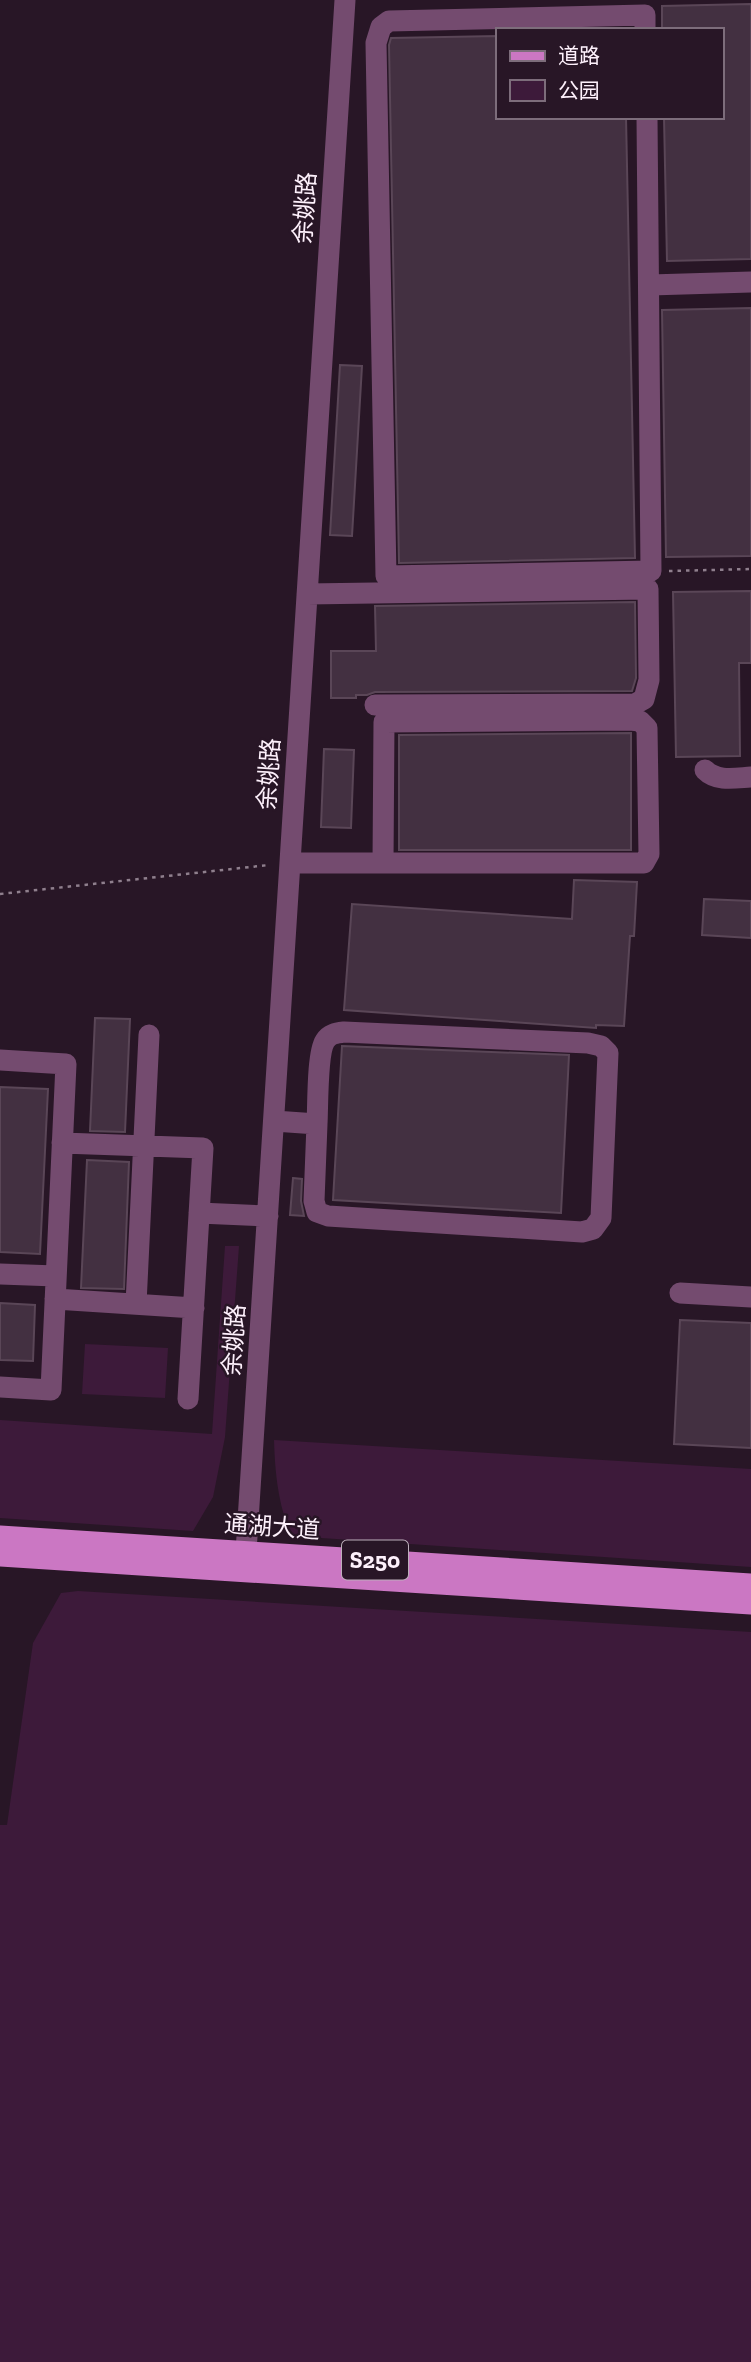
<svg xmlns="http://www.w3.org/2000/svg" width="751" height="2362" font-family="'Zilla Slab','Noto Sans SC',serif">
  <rect width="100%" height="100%" fill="#281626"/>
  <path fill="#3d1a3a" d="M225 1246H239L225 1437 213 1497 193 1531 0 1518V1420L212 1434Z
    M85 1344 168 1348 165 1398 82 1394Z
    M274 1440 751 1469V1567L292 1536C278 1506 275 1473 274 1440Z
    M78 1591 751 1632V2362H0V1825H7L33 1643 61 1593Z"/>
  <path fill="#433041" stroke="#5a4657" stroke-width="2" d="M751 4V259L667 261 664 117H721V30H662V6Z
    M497 36V117H626L635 558 399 563 389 45 391 38Z
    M751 308V556L666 557 662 310Z
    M340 365 362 366 352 536 330 535Z
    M751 591V663H739L740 756 676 757 673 592Z
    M635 602 636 678 632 691 375 692 367 695H356V698H331V651H376L375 606Z
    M631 733V850H399V735Z
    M324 749 354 750 351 828 321 827Z
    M574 880 637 882 634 936H630L624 1026 596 1025V1028L344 1010 352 904 572 919Z
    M704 899 751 901V938L702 935Z
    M95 1018 130 1019 125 1132 90 1131Z
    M342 1046 569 1055 561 1213 333 1200Z
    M0 1087 48 1089 40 1254 0 1252Z
    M87 1160 129 1162 124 1289 81 1288Z
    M293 1178 302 1179 301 1201 304 1216 290 1215Z
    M0 1303 35 1305 33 1361 0 1360Z
    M680 1320 751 1323V1448L674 1444Z"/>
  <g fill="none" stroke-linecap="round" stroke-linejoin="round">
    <path stroke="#8f7f8d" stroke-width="2.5" stroke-dasharray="3.5 5" stroke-linecap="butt" d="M669 571 751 569
      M0 894 269 865"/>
    <path stroke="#744b6f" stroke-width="21" d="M645 30V15L389 21 381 27 376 43 386 576 651 571 647 117
      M650 285 751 282
      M307 594 648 589 649 680 644 699 635 704 375 705
      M705 770C717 782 735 778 751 777
      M290 863H644L649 854 647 728 640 721 630 720 384 722 383 863
      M0 1060 66 1064 51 1390 0 1387
      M274 1121 317 1124 314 1201 317 1212 328 1216 582 1232 593 1229 601 1218 608 1053 601 1046 588 1043 344 1032C336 1033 329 1034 325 1041 317 1053 318 1107 317 1124
      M62 1143 203 1148 188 1399
      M199 1213 268 1216
      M0 1274 56 1276
      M680 1293 751 1297
      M55 1299 194 1308
      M136 1304 149 1035
      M246 1552 345 0"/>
    <path stroke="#cb77c3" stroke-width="21" d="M0 1536 751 1584
      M0 1556 751 1604"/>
  </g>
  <g text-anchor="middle" stroke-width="5" stroke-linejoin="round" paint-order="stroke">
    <rect fill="#281626" stroke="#bdafbb" stroke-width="2" x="342" y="1540.5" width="66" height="39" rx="5"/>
    <g font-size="23" font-weight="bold" fill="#fdf0fb">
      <text x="375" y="1568">S250</text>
    </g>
    <g font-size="24" fill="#fdf0fb" stroke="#281626">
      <text transform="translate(305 208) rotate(-86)" y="8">余姚路</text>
      <text transform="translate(269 774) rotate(-86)" y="8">余姚路</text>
      <text transform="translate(234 1340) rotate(-86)" y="8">余姚路</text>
      <text transform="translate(272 1527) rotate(4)" y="8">通湖大道</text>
    </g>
  </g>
  <rect x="496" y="28" width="228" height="91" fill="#281626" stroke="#7d6d7b" stroke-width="2"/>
  <rect x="510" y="51" width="35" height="10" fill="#cb77c3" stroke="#7d6d7b" stroke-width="2"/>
  <text x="558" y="63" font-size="21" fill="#fdf0fb">道路</text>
  <rect x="510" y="80" width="35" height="21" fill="#3d1a3a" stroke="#7d6d7b" stroke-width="2"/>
  <text x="558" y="98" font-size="21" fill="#fdf0fb">公园</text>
</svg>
